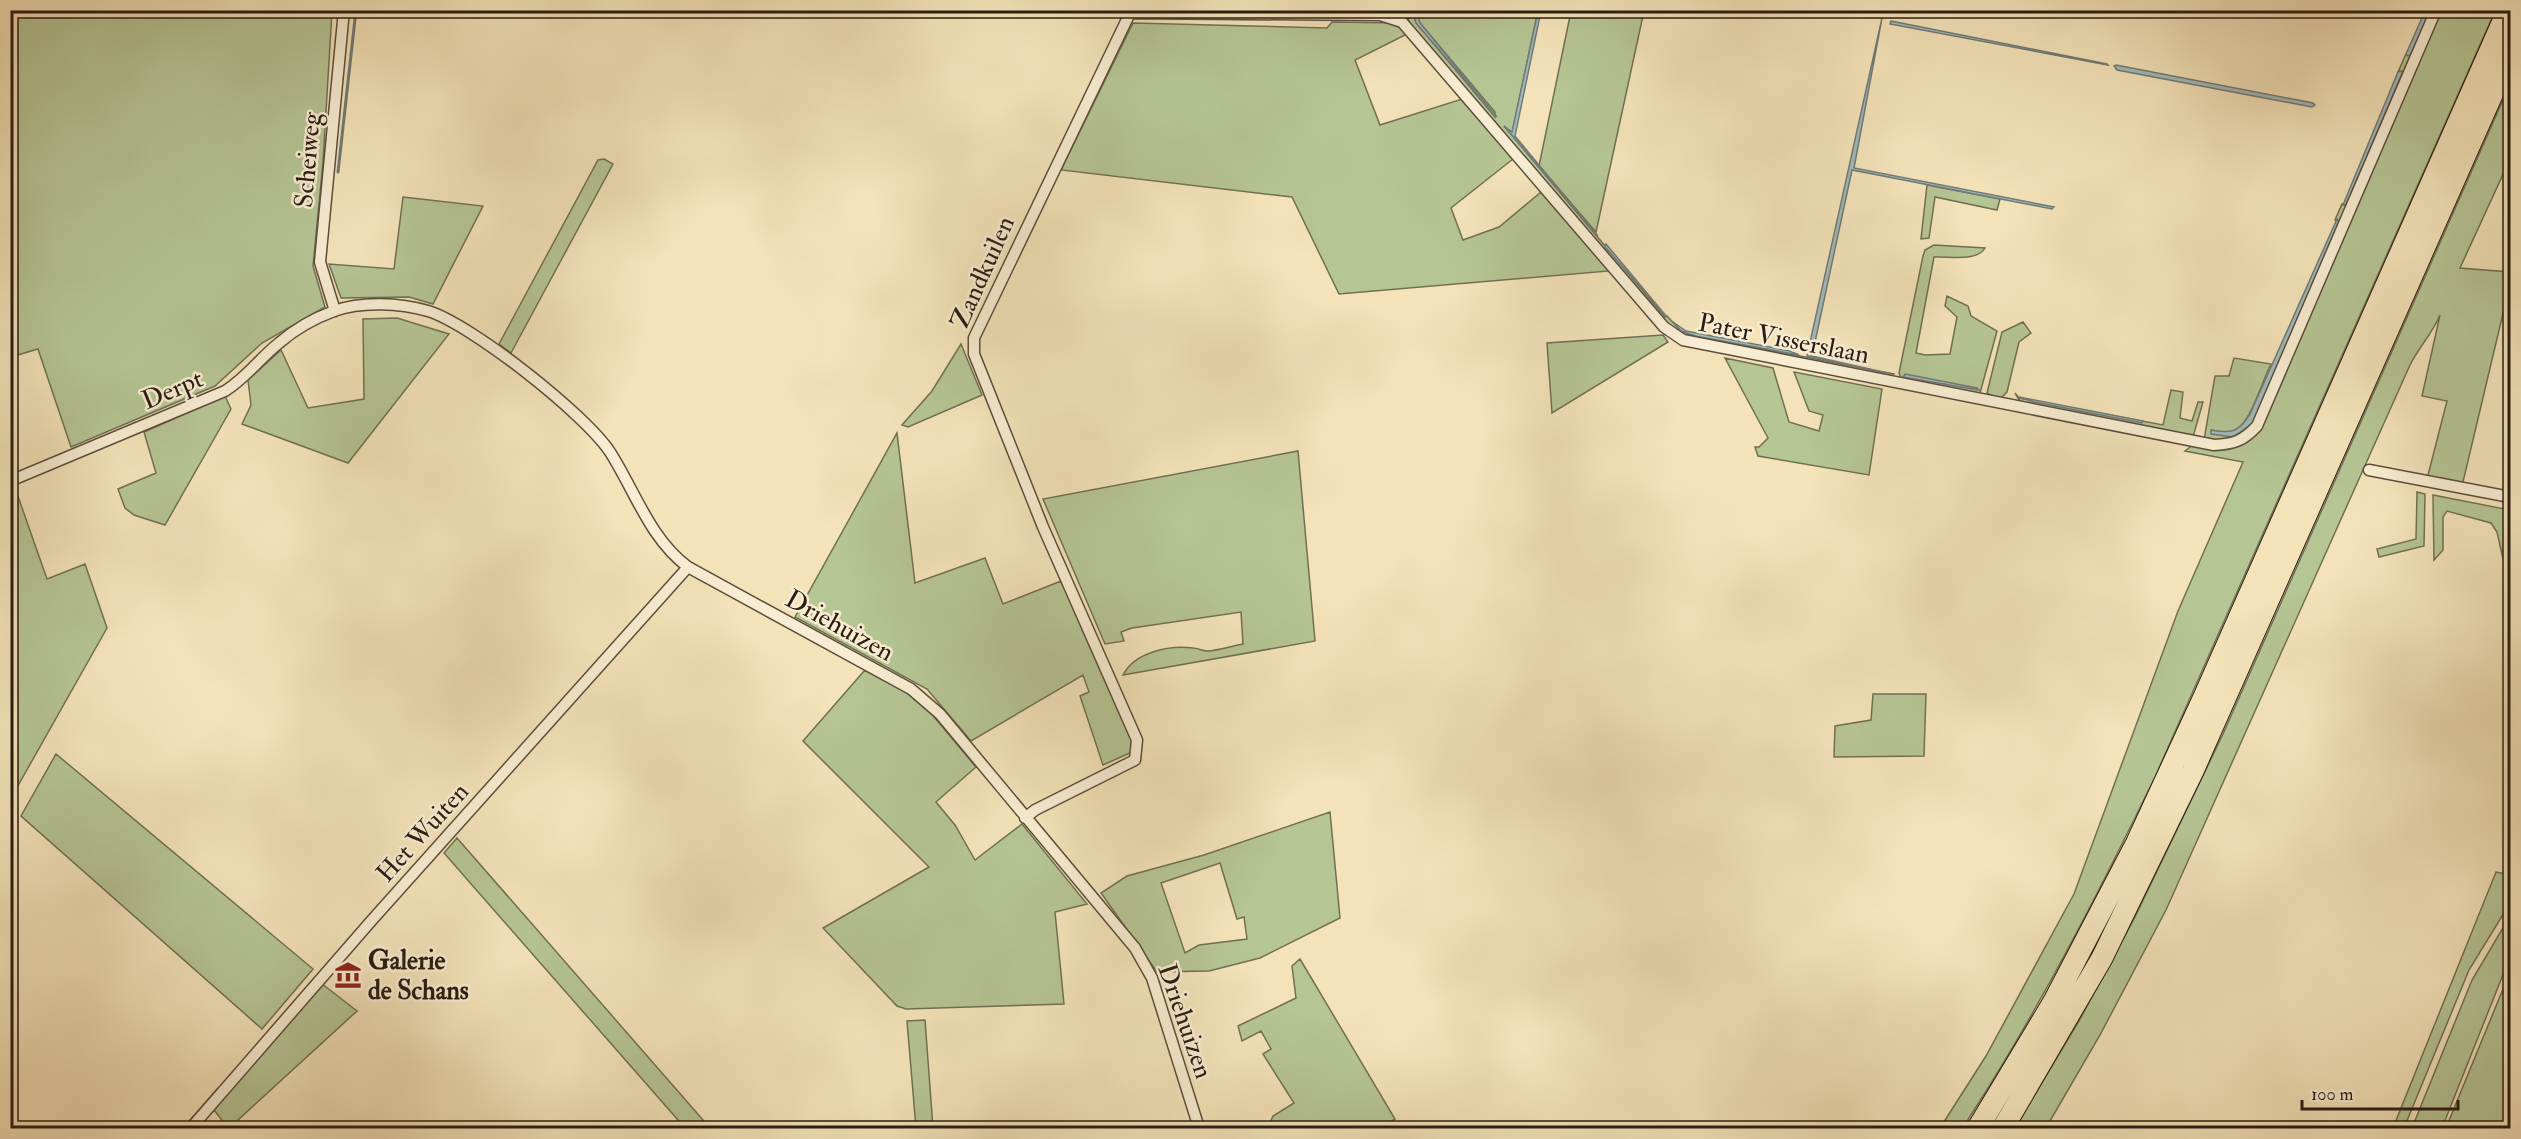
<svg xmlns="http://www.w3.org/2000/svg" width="2521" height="1139" font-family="'IM FELL Double Pica',serif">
  <rect width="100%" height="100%" fill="#f4e3b9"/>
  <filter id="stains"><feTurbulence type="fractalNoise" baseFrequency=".00333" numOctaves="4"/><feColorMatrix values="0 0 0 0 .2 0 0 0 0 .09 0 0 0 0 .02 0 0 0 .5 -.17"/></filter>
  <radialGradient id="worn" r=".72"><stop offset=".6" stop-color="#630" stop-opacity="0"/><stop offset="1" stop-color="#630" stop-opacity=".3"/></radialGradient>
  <path fill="#b6c594" stroke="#707053" stroke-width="1.5" fill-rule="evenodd" d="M11 10 332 11 323 162 313 266 325 307 262 343 215 386 71 447 38 349 11 357Z
    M1407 11H1413L1416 23 1495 117V112L1420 23 1416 11H1538L1512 133 1504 126 1665 317 1667 316 1681 331 1695 336 1894 374 1892 376 1696 342 1673 331 1409 23Z
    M1571 11H1644L1596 232 1539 166Z
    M2440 11H2495L2155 777C2099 892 2041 1006 1971 1115L1963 1128H1940L1986 1056 2074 894 2178 611 2243 462 2185 451 2194 444 2235 447 2254 436Z
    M1332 22 1398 23 1407 34 1355 60 1380 125 1462 99 1513 159 1451 208 1463 240 1499 227 1541 192 1609 271 1339 294 1292 197 1061 170 1133 23 1327 28Z
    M2406 54H2411L2255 422 2234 440H2204L2215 376H2229L2234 358 2271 364C2262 380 2250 429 2230 433 2225 434 2217 431 2211 430L2233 437 2255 417 2339 222 2335 220 2342 204 2346 205 2402 77 2400 71 2398 72Z
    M2510 84V159L2460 268 2510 272V284L2462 486 2427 479 2447 401 2422 396 2440 315C2432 334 2419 347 2410 365L2166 910 2100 1035 2046 1128H2015L2079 1021 2135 917 2223 734Z
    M604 159 613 164 511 353 499 344 598 160Z
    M1927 185 2000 199 1997 210 1935 197 1929 238 1921 239Z
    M403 197 483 206 433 304 409 297 341 298 329 264 394 269Z
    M1934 245 1985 248C1977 262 1949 256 1934 257L1916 353 1925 355 1950 354 1957 317 1945 306 1947 296 1968 306 1971 316 1997 331 1980 393 1977 396 1901 378 1899 373 1923 256 1925 250Z
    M397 318 449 334 348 463 242 424 251 405 248 380 281 350 308 408 364 399 363 319Z
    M2023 322 2031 333 2019 342 2007 392 1999 400 1987 393 2002 332Z
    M1663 335 1668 342 1552 413 1547 343Z
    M961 344 982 395 908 427 902 425 932 391Z
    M1725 358 1773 368 1789 422 1819 431 1823 415 1809 411 1794 372 1882 389 1869 475 1758 456 1755 447H1759L1768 438Z
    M2171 390 2183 392 2180 418 2192 421 2198 402H2203L2193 437 2022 405 2015 393 2019 398 2163 425Z
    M225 396 231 409 165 525 134 515 125 508 118 489 156 473 144 432Z
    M897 433 915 583 985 558 1003 604 1061 581 1133 744 1130 753 1103 765 1080 696 1089 692 1083 675 971 741 927 689 795 617Z
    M1298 451 1315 641 1123 675C1135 652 1169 645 1193 648 1198 648 1202 651 1207 651 1218 651 1232 646 1243 644L1241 612 1132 628 1121 632 1124 641 1105 644 1043 499Z
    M14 485 47 579 85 564 107 628 11 798 10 487Z
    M2417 492 2425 494 2424 546 2379 557 2377 549 2416 539Z
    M2433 495 2510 510V557L2503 559 2497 532 2491 523 2447 511 2443 517V550L2434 560Z
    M865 670 907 692 925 706 976 767 936 802 955 825 975 860 1022 824 1087 904 1055 912 1064 1004 906 1009 897 1006 823 928 929 867 803 741Z
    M1873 694H1926L1924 756 1834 757 1835 726 1871 720Z
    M56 754 313 969 262 1029 21 816Z
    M1330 812 1340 918 1260 958 1209 971 1157 972 1101 893 1127 876 1204 855ZM1220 863 1237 919 1244 917 1247 939 1199 945 1185 953 1161 883Z
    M457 838 710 1128H685L444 853Z
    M2496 872 2510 875V903L2469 970 2404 1128H2393Z
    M2510 916V957L2442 1128H2412L2472 980Z
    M1300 959 1395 1119 1381 1128H1243L1247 1125 1268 1127 1273 1116 1294 1103 1263 1054 1271 1049 1261 1031 1242 1041 1238 1026 1296 998 1292 966Z
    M2510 972V1128H2446L2448 1123Z
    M317 980 357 1011 238 1120 243 1128H228L214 1110 198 1128H183L217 1089 220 1092Z
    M925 1020 933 1128H916L907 1021Z"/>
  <path fill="#a1bbba" stroke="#717b77" stroke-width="1.5" d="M1413 11H1416L1420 23 1497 117 1416 23Z
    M1538 11H1541L1515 136 1598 236 1504 126 1512 132Z
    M2425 11H2430L2411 54 2408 56 2406 54Z
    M1882 18 1854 168 2054 207 2052 209 1852 170 1812 356 1887 373 1807 356Z
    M1891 21 2107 64 2108 65 1890 24Z
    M2116 65 2313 103 2315 105 2312 107 2117 70 2114 66Z
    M2403 71 2346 205H2343L2398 72Z
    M2337 219 2339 222 2252 424 2233 437 2211 434V430C2231 434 2239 432 2250 414Z
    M1606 244 1667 317 1605 247Z
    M1673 322 1686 331 1790 351 1799 355 1695 336 1681 331Z
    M1905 374 1977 388 1979 390 1903 377Z
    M2019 397 2143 421 2142 423 2034 402Z"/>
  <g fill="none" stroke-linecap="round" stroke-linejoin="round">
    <path stroke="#717b77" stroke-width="3" d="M338 172 356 10"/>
    <defs>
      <path id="street" d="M335 311 320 262 344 10
        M2369 470 2510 497
        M10 481 225 391C246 378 260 358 279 343 294 330 315 318 334 311 362 301 400 303 428 311 471 324 585 414 610 452 635 491 650 539 688 567L911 689 940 714 1135 948 1152 978 1199 1128
        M1025 818 1035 810 1135 760 1137 740 1043 527 974 354V338L1130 13 1380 15 1402 22 1664 327 1683 340 2214 445C2234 444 2243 441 2257 426L2436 10
        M191 1128 372 920 688 567"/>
      <path id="highway" d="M1978 1128 2053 1003 2137 842 2204 697 2508 10
        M2003 1128 2102 958 2193 771 2510 54"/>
    </defs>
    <use href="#street" stroke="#5c4e3c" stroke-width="13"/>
    <use href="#highway" stroke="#2a1c12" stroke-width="23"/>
    <use href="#street" stroke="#f8edd2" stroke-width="10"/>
    <use href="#highway" stroke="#f4e3b9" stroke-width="21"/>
  </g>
  <defs>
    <symbol id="museum-bare" viewBox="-9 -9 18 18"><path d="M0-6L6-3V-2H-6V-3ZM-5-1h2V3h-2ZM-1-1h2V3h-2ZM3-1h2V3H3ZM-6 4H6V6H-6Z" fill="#8f2418" stroke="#f8edd2" stroke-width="2.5" paint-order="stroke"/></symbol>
  </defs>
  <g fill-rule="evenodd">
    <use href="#museum-bare" x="329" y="956" width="38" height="38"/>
  </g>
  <g text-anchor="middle" stroke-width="5" stroke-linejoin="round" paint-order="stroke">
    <g font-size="26" fill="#2a1c12" stroke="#f8edd2">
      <text transform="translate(307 160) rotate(-85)" y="9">Scheiweg</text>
      <text transform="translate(982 272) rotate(-66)" y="9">Zandkuilen</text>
      <text transform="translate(1784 338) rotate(11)" y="9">Pater Visserslaan</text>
      <text transform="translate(172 389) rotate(-23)" y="9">Derpt</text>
      <text transform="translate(840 625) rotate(29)" y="9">Driehuizen</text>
      <text transform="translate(422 832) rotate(-48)" y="9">Het Wuiten</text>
      <text transform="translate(1186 1021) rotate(71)" y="9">Driehuizen</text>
    </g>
    <g font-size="26" font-weight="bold" fill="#2a1c12" stroke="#f8edd2" text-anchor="start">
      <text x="368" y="969">Galerie<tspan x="368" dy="30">de Schans</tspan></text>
    </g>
  </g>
  <rect width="2521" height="1139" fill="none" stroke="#f4e3b9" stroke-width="36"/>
  <rect x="12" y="12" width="2497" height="1115" fill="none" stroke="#2a1c12" stroke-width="3"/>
  <rect x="18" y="18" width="2485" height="1103" fill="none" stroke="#2a1c12" stroke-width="1.5"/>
  <path d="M2302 1100v9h156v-9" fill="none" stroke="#2a1c12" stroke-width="3"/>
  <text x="2311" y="1100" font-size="18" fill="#2a1c12" stroke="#f8edd2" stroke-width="4.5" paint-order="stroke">100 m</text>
  <rect width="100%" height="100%" filter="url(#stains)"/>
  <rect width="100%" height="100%" fill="url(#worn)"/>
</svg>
